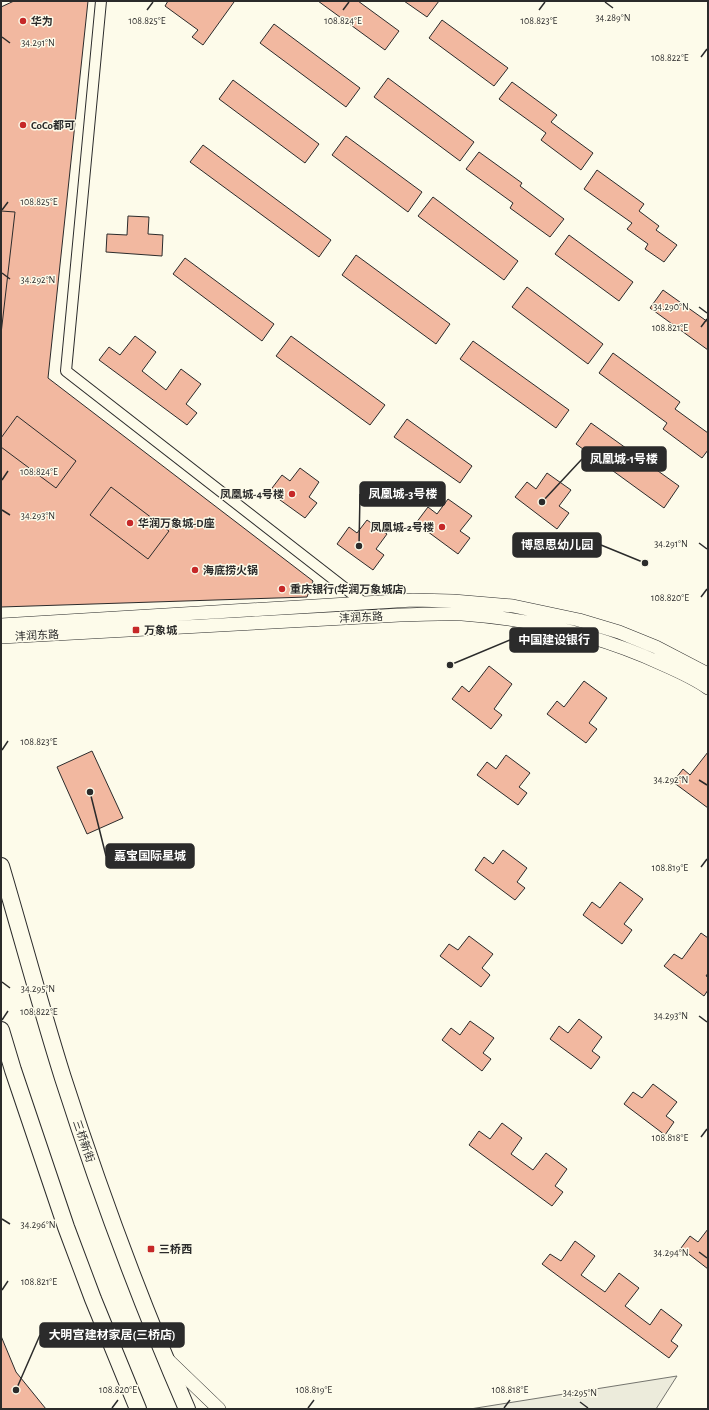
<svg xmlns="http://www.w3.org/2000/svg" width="709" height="1410" font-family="'Alegreya Sans','Noto Sans SC',sans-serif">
  <rect width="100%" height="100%" fill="#fdfbea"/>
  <path fill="#ecebdb" stroke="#74746e" d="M677 1376 656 1409H470Z"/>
  <path fill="#f2b8a0" stroke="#2b2b2b" d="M14 1H88L48 378 313 581 307 597 1 607V7Z
    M168 1H233L234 2 203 45 192 37 198 30 165 6Z
    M318 1H358L399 31 385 50Z
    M404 1H439L427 17Z
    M442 20 508 68 494 86 429 38Z
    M274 24 360 88 346 107 260 43Z
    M388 78 474 142 460 161 374 97Z
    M233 80 319 144 305 163 219 99Z
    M512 82 557 115 551 122 593 153 581 170 541 140 546 133 499 99Z
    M346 136 422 192 408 212 332 155Z
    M203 145 331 240 319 257 190 162Z
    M479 152 522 183 520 186 564 219 550 237 510 208 513 203 466 169Z
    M597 170 644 204 639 211 659 226 656 230 677 245 664 262 645 249 648 244 627 229 632 223 584 189Z
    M433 197 518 261 504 280 418 216Z
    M1 211 15 212 1 334Z
    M128 216 149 217 148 234 163 235 162 256 106 252 107 234 127 235Z
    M569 235 633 282 619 301 555 254Z
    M356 255 450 324 436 344 342 275Z
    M185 258 274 324 262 341 173 274Z
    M527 287 603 344 588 364 512 307Z
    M663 290 708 322V350L650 308Z
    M135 336 156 352 142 371 166 390 181 369 201 384 186 404 197 413 187 425 99 360 109 347 120 355Z
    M291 336 385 405 370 425 276 356Z
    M473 341 569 410 556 428 460 359Z
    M613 353 680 402 675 409 708 433V450L702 458 663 429 667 423 599 373Z
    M17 416 76 461 56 488 1 447V438Z
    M407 419 472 466 460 483 394 437Z
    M591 423 679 486 664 508 576 444Z
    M300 468 319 482 309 497 317 503 305 518 269 492 282 475 290 481Z
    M547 473 571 490 559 506 569 513 557 529 515 497 527 482 536 489Z
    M111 487 169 531 148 559 90 515Z
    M448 499 472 516 460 531 470 538 458 554 416 523 428 507 437 514Z
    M367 520 387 534 376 549 384 555 373 570 337 544 349 527 357 533Z
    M489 666 512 684 494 709 502 715 491 729 452 699 462 686 469 692Z
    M584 681 607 698 589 723 597 729 586 743 547 714 557 701 564 707Z
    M92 751 123 818 87 834 57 767Z
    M708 752V808L673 782 683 769 690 775Z
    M506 755 530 773 519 787 527 793 518 805 477 775 487 762 496 769Z
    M503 850 527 868 517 882 525 888 515 900 475 870 484 857 493 864Z
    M620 882 643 899 624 924 632 930 622 944 583 915 592 902 600 908Z
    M701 933 708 938V973L706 976 708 977V990L704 996 664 966 674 954 682 959Z
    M469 936 493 954 482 968 490 975 481 987 440 956 449 944 458 950Z
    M579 1019 602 1037 592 1051 600 1057 591 1069 550 1039 559 1026 568 1033Z
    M470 1021 494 1038 483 1053 491 1059 482 1071 442 1040 451 1028 460 1035Z
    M653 1084 677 1102 666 1116 674 1122 665 1135 624 1104 633 1092 642 1098Z
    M502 1123 522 1138 511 1154 533 1170 546 1153 567 1169 555 1186 563 1192 552 1206 469 1145 479 1131 490 1139Z
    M708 1229V1269L681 1248 690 1236 698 1242Z
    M575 1241 595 1256 581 1275 605 1292 619 1273 639 1288 625 1306 650 1325 661 1309 682 1325 671 1341 678 1346 669 1358 542 1264 550 1254 561 1261Z
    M1 1336 16 1372 46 1409H1Z"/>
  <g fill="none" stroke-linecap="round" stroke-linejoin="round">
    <defs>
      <path id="minor" d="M101 1 66 371 364 603"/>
      <path id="tertiary" d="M1 625 413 600 453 601 513 606 579 620 619 632 656 647 708 674
        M1 637 400 615C421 615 441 613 462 614 531 619 599 635 662 664 678 671 694 678 708 688
        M167 1359 219 1409"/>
      <path id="primary" d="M1 866C22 937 41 1008 63 1078 99 1190 140 1301 187 1409
        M1 1030 13 1070 66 1227 93 1299 138 1409"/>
    </defs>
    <use href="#minor" stroke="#2b2b2b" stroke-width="12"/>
    <use href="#tertiary" stroke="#2b2b2b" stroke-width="14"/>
    <use href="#primary" stroke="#2b2b2b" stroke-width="18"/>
    <use href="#minor" stroke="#fdfbea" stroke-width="10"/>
    <use href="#tertiary" stroke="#fdfbea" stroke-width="13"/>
    <use href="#primary" stroke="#fdfbea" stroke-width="16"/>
  </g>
  <path fill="none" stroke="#2b2b2b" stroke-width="1.5" d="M605 2 613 8M147 10 153 2M343 10 349 2M539 10 545 2M2 37 10 43M701 57 707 49M2 210 8 202M2 273 10 279M699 307 707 313M701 327 707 319M2 480 8 471M2 510 10 515M699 543 707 549M701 597 707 589M2 750 8 741M699 780 707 785M701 867 707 859M2 982 10 988M699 1016 707 1022M2 1020 8 1011M701 1137 707 1129M2 1219 10 1224M699 1252 707 1258M2 1290 8 1281M580 1402 588 1408M112 1408 118 1400M308 1408 314 1400M504 1408 510 1400"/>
  <g fill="#c62828" stroke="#fdfbea" stroke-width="1.5">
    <circle cx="23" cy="21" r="4"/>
    <circle cx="23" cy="125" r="4"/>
    <circle cx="292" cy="494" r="4"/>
    <circle cx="130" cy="523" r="4"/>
    <circle cx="442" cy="527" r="4"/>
    <circle cx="195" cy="570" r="4"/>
    <circle cx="282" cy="589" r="4"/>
    <rect x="132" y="626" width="8" height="8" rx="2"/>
    <rect x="147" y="1245" width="8" height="8" rx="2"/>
  </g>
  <g text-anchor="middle" stroke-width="3" stroke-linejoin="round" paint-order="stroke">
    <g font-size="11" font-weight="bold" fill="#2b2b2b" stroke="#fdfbea" text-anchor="start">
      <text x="31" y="25">华为</text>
      <text x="31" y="129">CoCo都可</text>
      <text x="284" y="498" text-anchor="end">凤凰城-4号楼</text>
      <text x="138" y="527">华润万象城-D座</text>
      <text x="434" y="531" text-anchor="end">凤凰城-2号楼</text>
      <text x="203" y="574">海底捞火锅</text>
      <text x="290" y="593">重庆银行(华润万象城店)</text>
      <text x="144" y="634">万象城</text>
      <text x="159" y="1253">三桥西</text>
    </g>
    <g font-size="11" fill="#2b2b2b" stroke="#fdfbea">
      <text transform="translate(361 617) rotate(-3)" y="4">沣润东路</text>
      <text transform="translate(37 635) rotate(-3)" y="4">沣润东路</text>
      <text transform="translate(84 1141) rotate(71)" y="4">三桥新街</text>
    </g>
  </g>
  <g font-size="10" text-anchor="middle" fill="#2b2b2b" stroke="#fdfbea" stroke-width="3" stroke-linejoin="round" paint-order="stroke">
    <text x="613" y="21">34.289°N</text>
    <text x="343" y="24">108.824°E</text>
    <text x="147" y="24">108.825°E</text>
    <text x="539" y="24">108.823°E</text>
    <text x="38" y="46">34.291°N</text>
    <text x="670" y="61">108.822°E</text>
    <text x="39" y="205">108.825°E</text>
    <text x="38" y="283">34.292°N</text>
    <text x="671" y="310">34.290°N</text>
    <text x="670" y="331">108.821°E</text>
    <text x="39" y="475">108.824°E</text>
    <text x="38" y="519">34.293°N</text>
    <text x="671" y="547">34.291°N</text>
    <text x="670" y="601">108.820°E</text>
    <text x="39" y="745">108.823°E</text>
    <text x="671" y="783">34.292°N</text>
    <text x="670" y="871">108.819°E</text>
    <text x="38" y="992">34.295°N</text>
    <text x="39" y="1015">108.822°E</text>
    <text x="671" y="1019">34.293°N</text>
    <text x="670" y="1141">108.818°E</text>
    <text x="38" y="1228">34.296°N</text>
    <text x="671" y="1256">34.294°N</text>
    <text x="39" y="1285">108.821°E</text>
    <text x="118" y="1393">108.820°E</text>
    <text x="314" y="1393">108.819°E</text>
    <text x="510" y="1393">108.818°E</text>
    <text x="580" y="1396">34.295°N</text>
  </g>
  <path fill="none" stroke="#2b2b2b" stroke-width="1.5" d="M542 502L582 459M359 546L360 494M645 563L601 545M450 665L510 640M90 792L106 856M16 1390L40 1335"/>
  <g fill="#2b2b2b" stroke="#fdfbea" stroke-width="1.5">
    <circle cx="542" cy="502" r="4"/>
    <circle cx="359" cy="546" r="4"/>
    <circle cx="645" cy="563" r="4"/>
    <circle cx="450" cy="665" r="4"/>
    <circle cx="90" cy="792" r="4"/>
    <circle cx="16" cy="1390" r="4"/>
  </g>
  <g fill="#2b2b2b" stroke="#2b2b2b" stroke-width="1.5">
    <rect x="582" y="447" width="84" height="24" rx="4"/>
    <rect x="360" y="482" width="85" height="24" rx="4"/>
    <rect x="513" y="533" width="88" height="24" rx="4"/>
    <rect x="510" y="628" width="88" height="24" rx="4"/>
    <rect x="106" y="844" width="88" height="24" rx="4"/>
    <rect x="40" y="1323" width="144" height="24" rx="4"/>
  </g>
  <g font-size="12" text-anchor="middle" font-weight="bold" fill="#fff">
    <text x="624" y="463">凤凰城-1号楼</text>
    <text x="403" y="498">凤凰城-3号楼</text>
    <text x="557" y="549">博恩思幼儿园</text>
    <text x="554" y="644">中国建设银行</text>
    <text x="150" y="860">嘉宝国际星城</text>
    <text x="112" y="1339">大明宫建材家居(三桥店)</text>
  </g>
  <rect width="709" height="1410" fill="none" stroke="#2b2b2b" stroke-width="4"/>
</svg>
